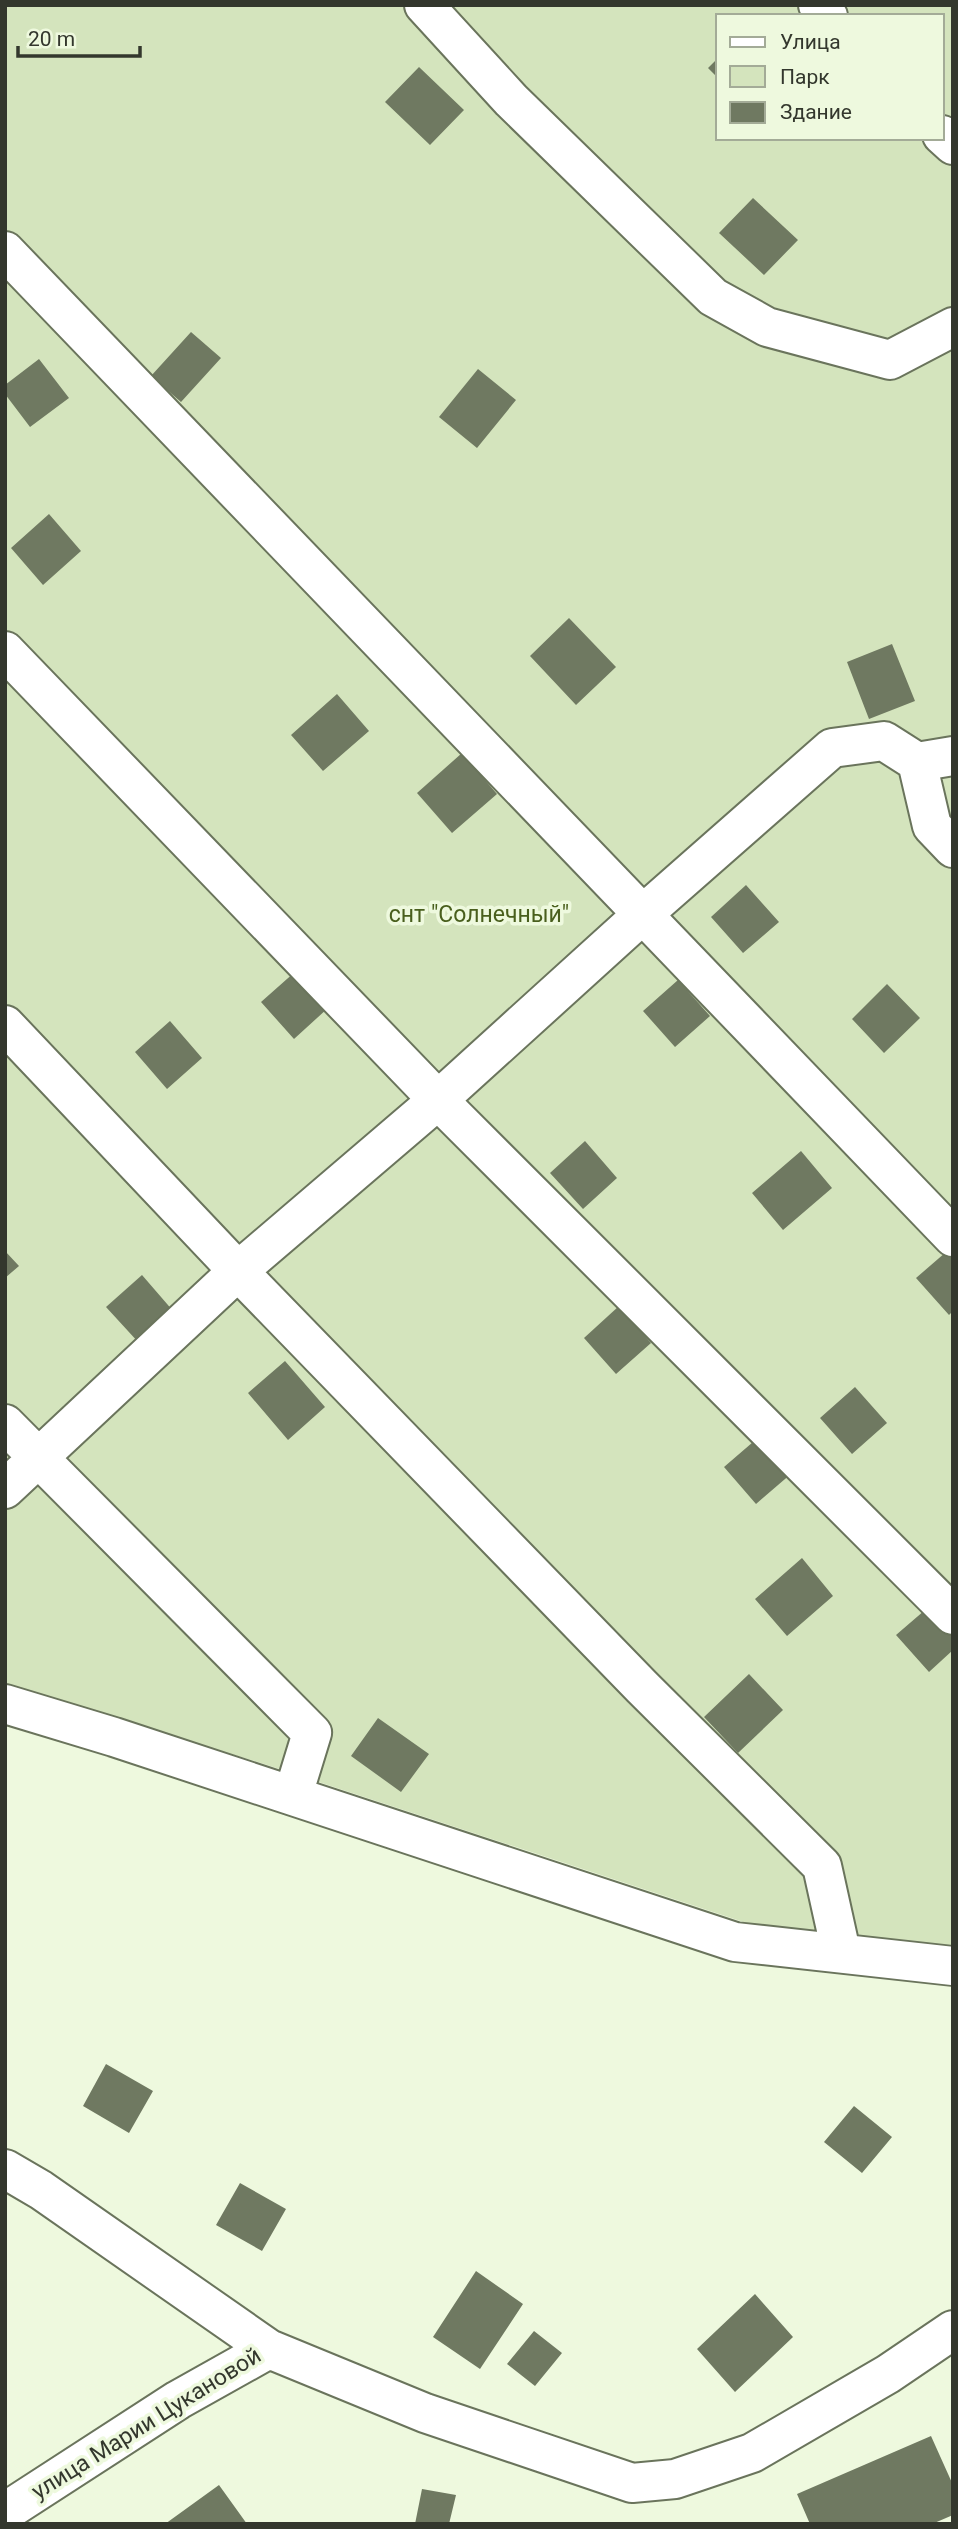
<svg xmlns="http://www.w3.org/2000/svg" width="958" height="2529" font-family="Roboto,sans-serif">
  <rect width="100%" height="100%" fill="#eef9de"/>
  <path fill="#d4e4bd" fill-rule="evenodd" d="M5 5H953V1947L777 1933 255 1761 5 1689ZM718 16H942V138H718Z"/>
  <path fill="#6f7961" d="M718 58V78L708 68Z
    M419 67 464 110 430 145 385 102Z
    M753 198 798 240 764 275 719 233Z
    M191 332 221 358 181 402 151 376Z
    M39 359 69 398 30 427 5 394V385Z
    M478 369 516 400 477 448 439 417Z
    M49 514 81 551 43 585 11 548Z
    M569 618 616 667 576 705 530 656Z
    M892 644 915 701 869 719 847 662Z
    M337 694 369 731 323 771 291 735Z
    M462 753 497 794 452 833 417 793Z
    M746 885 779 922 743 953 711 917Z
    M296 971 328 1008 294 1039 261 1002Z
    M678 980 710 1016 675 1047 643 1011Z
    M887 984 920 1018 884 1053 852 1019Z
    M170 1021 202 1058 167 1089 135 1052Z
    M585 1141 617 1178 583 1209 550 1173Z
    M801 1151 832 1188 783 1230 752 1193Z
    M953 1246V1311L949 1315 916 1278Z
    M5 1251 19 1266 5 1278Z
    M142 1275 174 1312 139 1343 106 1307Z
    M619 1306 651 1343 616 1374 584 1338Z
    M285 1361 325 1407 288 1440 248 1393Z
    M855 1387 887 1423 852 1454 820 1418Z
    M760 1436 792 1473 756 1504 724 1467Z
    M802 1558 833 1596 787 1636 755 1599Z
    M932 1604 953 1628V1650L929 1672 896 1635Z
    M749 1674 783 1710 738 1753 704 1717Z
    M378 1718 429 1754 401 1792 351 1756Z
    M106 2064 153 2091 129 2133 83 2106Z
    M854 2106 892 2137 862 2173 824 2142Z
    M240 2183 286 2209 262 2251 216 2225Z
    M476 2271 523 2304 480 2369 433 2337Z
    M755 2294 793 2337 735 2392 697 2349Z
    M534 2331 562 2353 535 2386 507 2364Z
    M931 2436 953 2485V2515L932 2524H810L797 2494Z
    M219 2485 247 2524H165Z
    M422 2489 456 2495 449 2524H415Z"/>
  <g fill="none" stroke-linecap="round" stroke-linejoin="round">
    <defs>
      <path id="minor" d="M424 5 511 100 713 297 767 327 890 360 953 327
        M818 5 828 16
        M942 135 953 145
        M5 251 953 1237
        M5 651 438 1100 953 1615
        M917 762 932 826 953 848
        M5 1025 238 1271 642 1687 822 1866 841 1952
        M5 1424 312 1733 293 1795
        M5 1489 238 1271 438 1100 642 915 832 748 884 741 917 762 953 756
        M5 1704 114 1737 735 1942 953 1966
        M5 2169 41 2190 269 2349 178 2400 5 2512
        M269 2349 425 2413 632 2483 675 2479 752 2453 888 2374 953 2330"/>
    </defs>
    <use href="#minor" stroke="#6a745c" stroke-width="42"/>
    <use href="#minor" stroke="#fff" stroke-width="38"/>
  </g>
  <g text-anchor="middle" stroke-width="7" stroke-linejoin="round" paint-order="stroke">
    <g font-size="23" fill="#495f1d" stroke="#eef9de">
      <text x="479" y="922">снт "Солнечный"</text>
    </g>
    <g font-size="23" fill="#33372d" stroke="#eef9de">
      <text transform="translate(146 2423) rotate(-32)" y="8">улица Марии Цукановой</text>
    </g>
  </g>
  <rect width="958" height="2529" fill="none" stroke="#33372d" stroke-width="14"/>
  <rect x="716" y="14" width="228" height="126" fill="#eef9de" stroke="#a3ab97" stroke-width="2"/>
  <rect x="730" y="37" width="35" height="10" fill="#ffffff" stroke="#a3ab97" stroke-width="2"/>
  <text x="780" y="49" font-size="21" fill="#33372d">Улица</text>
  <rect x="730" y="66" width="35" height="21" fill="#d4e4bd" stroke="#a3ab97" stroke-width="2"/>
  <text x="780" y="84" font-size="21" fill="#33372d">Парк</text>
  <rect x="730" y="102" width="35" height="21" fill="#6f7961" stroke="#a3ab97" stroke-width="2"/>
  <text x="780" y="119" font-size="21" fill="#33372d">Здание</text>
  <path d="M18 46v10h122v-10" fill="none" stroke="#33372d" stroke-width="3.5"/>
  <text x="28" y="46" font-size="21" fill="#33372d" stroke="#eef9de" stroke-width="5" paint-order="stroke">20 m</text>
</svg>
